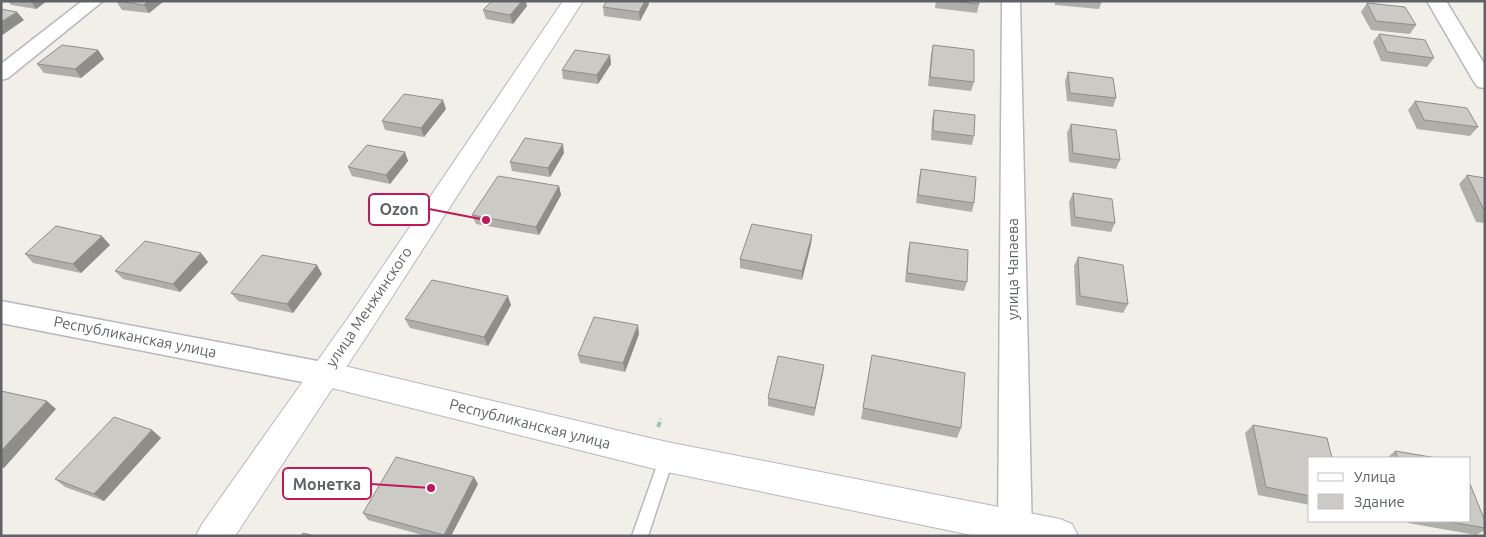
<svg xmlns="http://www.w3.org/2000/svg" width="1486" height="537" font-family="Ubuntu,sans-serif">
  <rect width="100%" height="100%" fill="#f1efe8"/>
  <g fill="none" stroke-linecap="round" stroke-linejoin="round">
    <defs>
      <path id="service" d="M667 450 672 452 674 457 648 536H632L660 457 662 452Z"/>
      <path id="minor" d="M82 1H103L8 78 1 80V64Z
        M1002 1H1020L1032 536H998Z
        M1427 1H1446L1485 65V88L1478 87 1474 82Z
        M1 301 323 362 333 365 338 374 333 383 323 386 1 323Z"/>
      <path id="tertiary" d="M323 361 667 442 1060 519 1072 524 1078 536H976L667 472 312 383 308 374 312 365Z"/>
      <path id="secondary" d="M563 1H583L370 331 235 536H196L202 524 350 315Z"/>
    </defs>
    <use href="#service" stroke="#b5b8bc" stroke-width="3"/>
    <use href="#minor" stroke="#b5b8bc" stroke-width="3"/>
    <use href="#tertiary" stroke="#b5b8bc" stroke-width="2"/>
    <use href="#secondary" stroke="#b6babf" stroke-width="2"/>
    <path stroke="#9cc7a9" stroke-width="4" stroke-dasharray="5.5 2.5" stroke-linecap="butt" d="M658 427 661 419"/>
    <use href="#service" fill="#fff" fill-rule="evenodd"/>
    <use href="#minor" fill="#fff" fill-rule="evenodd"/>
    <use href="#tertiary" fill="#fff" fill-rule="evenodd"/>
    <use href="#secondary" fill="#fff" fill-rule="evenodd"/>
  </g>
  <path fill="#afaea9" d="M8 1H47L36 9 11 5Z
    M116 1H164L149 13 122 10Z
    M607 1H648L649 4 640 21 604 16 603 7Z
    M936 1H979V4L977 13 935 8Z
    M1055 1H1102L1099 9 1055 5Z
    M1367 3 1416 25 1410 34 1371 30 1361 12Z
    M527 6 513 24 486 19 483 10Z
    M1379 34 1434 58 1427 67 1381 61 1373 42Z
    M933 45 974 82 971 91 928 86 931 54Z
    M98 50 104 59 81 78 44 73 37 64Z
    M610 55 611 64 598 84 563 79 562 70Z
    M1068 72 1116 98 1113 107 1067 101 1065 81Z
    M1415 101 1478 127 1470 136 1417 129 1408 110Z
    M446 109 424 137 385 130 382 121Z
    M934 110 974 136 972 145 931 140 932 119Z
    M1071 124 1120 160 1116 169 1069 162 1067 133Z
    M405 152 408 161 390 184 352 176 348 167Z
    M564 153 550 177 512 171 510 162Z
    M921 169 974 203 972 212 916 203 919 178Z
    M1467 175 1485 178V223L1476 222 1459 184Z
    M559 186 561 195 539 235 476 224 472 215Z
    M1073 193 1115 223 1111 232 1071 226 1069 202Z
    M812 235 811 244 802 280 740 268V259Z
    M910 242 967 282 964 291 905 282 908 250Z
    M110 245 81 273 33 263 25 254Z
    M201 253 208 262 180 292 123 279 115 271Z
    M1078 257 1128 304 1123 313 1076 305 1074 266Z
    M322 274 293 313 238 301 231 293Z
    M511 305 488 346 410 328 405 319Z
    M639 334 625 372 580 363 578 355Z
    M872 355 961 428 957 438 861 419Z
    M824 365 814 416 768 406V398Z
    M1253 425 1310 458V505L1258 495 1245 433Z
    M152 430 161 438 104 501 65 487 55 479Z
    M1395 451 1437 458H1387Z
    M478 484 451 536H426L368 520 363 513Z
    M1407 521H1485V530L1476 535 1408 523Z"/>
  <path fill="#8f8d8a" d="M31 1H47L36 9Z
    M148 1H164L149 13 144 5Z
    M522 1H526L527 6 513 24 510 15Z
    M645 1H648L649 4 640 21 639 12Z
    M17 12 24 20 1 36V22Z
    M98 50 104 59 81 78 75 69Z
    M610 55 611 64 598 84 597 75Z
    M443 100 446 109 424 137 421 128Z
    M563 144 564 153 550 177 548 168Z
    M405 152 408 161 390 184 386 175Z
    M559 186 561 195 539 235 536 227Z
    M812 235 811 244 802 280V271Z
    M102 236 110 245 81 273 73 264Z
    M201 253 208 262 180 292 173 284Z
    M317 265 322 274 293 313 287 304Z
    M508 296 511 305 488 346 484 337Z
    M638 325 639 334 625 372 623 363Z
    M824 365 823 373 814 416 815 408Z
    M47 401 56 409 4 468 1 467V451Z
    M152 430 161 438 104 501 94 494Z
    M474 477 478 484 451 536H444V535Z"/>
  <path fill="#cccac5" stroke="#8f8d8a" d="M117 1H148L144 5Z
    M492 1H522L510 15 483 10Z
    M607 1H645L639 12 603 7Z
    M952 1H979V4Z
    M1367 3 1405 7 1416 25 1376 21Z
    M1 9 17 12 1 22Z
    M1379 34 1425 40 1434 58 1387 52Z
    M62 45 98 50 75 69 37 64Z
    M933 45 974 50V82L930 77Z
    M575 50 610 55 597 75 562 70Z
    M1068 72 1113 78 1116 98 1070 93Z
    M404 94 443 100 421 128 382 121Z
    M1415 101 1467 108 1478 127 1424 120Z
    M934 110 975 115 974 136 933 131Z
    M1071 124 1116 130 1120 160 1073 153Z
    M525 138 563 144 548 168 510 162Z
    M367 145 405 152 386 175 348 167Z
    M921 169 976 177 974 203 918 195Z
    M1467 175 1485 178V212Z
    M498 176 559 186 536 227 472 215Z
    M1073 193 1112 199 1115 223 1075 217Z
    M752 224 812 235 802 271 740 259Z
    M56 226 102 236 73 264 25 254Z
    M145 241 201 253 173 284 115 271Z
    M910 242 968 250 967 282 907 273Z
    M262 255 317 265 287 304 231 293Z
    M1078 257 1123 265 1128 304 1080 296Z
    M432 280 508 296 484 337 405 319Z
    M594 317 638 325 623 363 578 355Z
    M872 355 965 373 961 428 863 408Z
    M778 356 824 365 815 408 768 398Z
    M1 391 47 401 1 451Z
    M114 417 152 430 94 494 55 479Z
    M1253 425 1327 438 1332 458H1310V496L1266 487Z
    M1395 451 1437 458H1398Z
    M396 457 474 477 444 535 363 513Z
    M1470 484 1485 521V528L1445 521H1470Z
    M303 533 315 536H301Z"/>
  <g text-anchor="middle" stroke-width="4.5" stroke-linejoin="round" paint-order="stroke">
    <g font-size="15" fill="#5f6368" stroke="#fff">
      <text transform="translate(1013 269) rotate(-90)" y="5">улица Чапаева</text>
      <text transform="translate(369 307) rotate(-56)" y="5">улица Менжинского</text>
      <text transform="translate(135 337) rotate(11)" y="5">Республиканская улица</text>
      <text transform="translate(530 424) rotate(14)" y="5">Республиканская улица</text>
    </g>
  </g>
  <path fill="none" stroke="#c2185b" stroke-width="2" d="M486 220L429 209M431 488L371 484"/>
  <g fill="#c2185b" stroke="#fff" stroke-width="2">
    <circle cx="486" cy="220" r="5"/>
    <circle cx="431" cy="488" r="5"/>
  </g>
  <g fill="#fff" stroke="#c2185b" stroke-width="2">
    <rect x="369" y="194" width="60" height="31" rx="5"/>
    <rect x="283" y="468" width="88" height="31" rx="5"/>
  </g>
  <g font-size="16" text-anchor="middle" font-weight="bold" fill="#5f6368">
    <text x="399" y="215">Ozon</text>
    <text x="327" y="490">Монетка</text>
  </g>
  <rect width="1486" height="537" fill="none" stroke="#5f6368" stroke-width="5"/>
  <rect x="1308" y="457" width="162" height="65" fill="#ffffff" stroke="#bfc1c3"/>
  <rect x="1318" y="473" width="25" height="8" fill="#ffffff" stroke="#bfc1c3"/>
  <text x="1354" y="482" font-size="15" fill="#5f6368">Улица</text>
  <rect x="1318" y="494" width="25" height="15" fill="#cccac5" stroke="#bfc1c3"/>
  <text x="1354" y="507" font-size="15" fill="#5f6368">Здание</text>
</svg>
